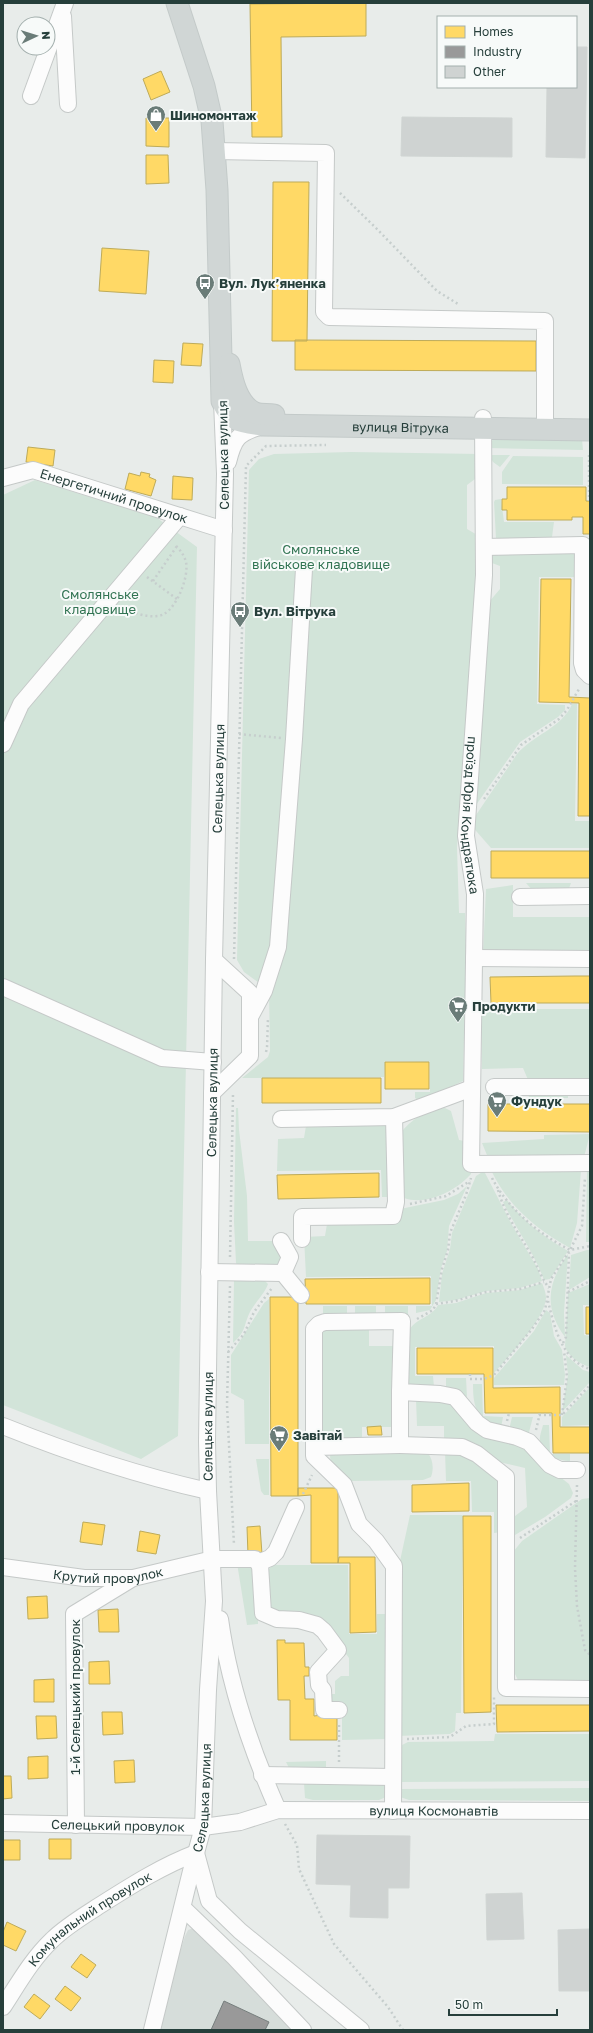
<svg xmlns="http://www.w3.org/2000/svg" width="593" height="2033" font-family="'Golos Text',sans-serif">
  <rect width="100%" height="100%" fill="#e8ecea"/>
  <path fill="#d6ddda" d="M194 1928 296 2030H159L170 1984 185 1936 188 1930Z"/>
  <path fill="#d2e4d9" d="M497 438 582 439 583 450 487 448 489 442Z
    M351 452 480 454 479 476 467 485V529L479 536 457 847 459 913H465L466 953 463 1081 420 1101 415 1098V1092H430V1062L385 1061 384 1077 242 1078 268 1057 270 1051 269 990 244 972 237 960 249 470 259 459 274 454Z
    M489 455H510L500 467 493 462Z
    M513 456 583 457V485L502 484V472Z
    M35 480 157 518 197 547 178 1436 141 1459 3 1405V495Z
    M501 499 504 522H554L552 537 540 539 496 538 494 502 495 500Z
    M491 551 577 552V577H539L537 704 565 705V710L558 717 520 742 474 808 489 602 500 589V566L492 563Z
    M572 704H577L575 821H590V848H491L470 824 517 754C532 736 563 727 572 704Z
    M526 883H571L568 891H533Z
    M513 885V917H590V954H483L486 889Z
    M482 1009H590V1081L529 1082 523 1068 482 1069Z
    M568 1093V1098H528L530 1094Z
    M236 1108H238L239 1130 247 1196 248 1241H274L286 1261 283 1268 238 1266 236 1263 234 1222Z
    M445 1108 451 1111 459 1140 470 1142 471 1174C456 1191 426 1206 404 1198L400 1134C411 1119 427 1109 445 1108Z
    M386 1124 392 1197H382L381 1170 277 1171 278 1139 304 1138 306 1126Z
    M590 1134 584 1157 489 1160 482 1143 544 1139V1135Z
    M491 1170H581L577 1223 570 1248C536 1229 508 1206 491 1170Z
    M484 1171 512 1225 538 1269 542 1281 520 1288 486 1291 456 1300 439 1302 442 1274 450 1249 452 1233 476 1176Z
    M587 1171H590V1242H586Z
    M467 1186 449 1226 447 1251 441 1268 436 1300 430 1310 416 1313V1306H432L431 1276 306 1277 304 1237 325 1236 327 1224 444 1200 458 1194Z
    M507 1200C524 1222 544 1237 568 1251L550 1279 544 1280C534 1252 516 1229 503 1202Z
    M587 1250H590V1277L569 1290 571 1255Z
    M568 1254 564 1313 565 1337C543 1307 548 1282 568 1254Z
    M261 1277 268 1284C264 1295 254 1303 249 1314 243 1328 246 1331 233 1343L234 1280 236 1278Z
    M542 1283C544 1288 546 1293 546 1298 545 1319 508 1357 494 1373V1346L415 1347V1376H433L434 1387 408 1384 410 1329C417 1318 432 1317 438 1305L456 1303 486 1293 520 1290Z
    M590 1284V1305H583L584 1335 590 1336V1367C580 1364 568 1357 565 1346L568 1293Z
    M269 1299V1444H245L244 1400 231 1393V1355L264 1303Z
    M323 1306H347V1316H323Z
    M355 1306H376V1316H355Z
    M385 1306H408V1316H385Z
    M546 1310 550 1313 554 1336 562 1350 565 1375 564 1385H494V1378L534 1331Z
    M369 1327V1346H394V1427H362V1442L320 1440 322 1333 325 1329Z
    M566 1355 583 1370 590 1372V1382L562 1412 568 1375Z
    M446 1378H466L467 1397 446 1389Z
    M473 1384H482L483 1416 503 1417 501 1428C477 1417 473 1410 473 1384Z
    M590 1387V1425L562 1426V1417Z
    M416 1399 448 1403 513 1440 569 1484 573 1493 571 1498 545 1517 515 1535V1516L527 1507 525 1468 490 1460 444 1442V1426H417Z
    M512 1417H533L528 1436 509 1430Z
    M543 1425H549L550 1454H570V1461C558 1461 542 1455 540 1441 539 1436 542 1430 543 1425Z
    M445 1451 464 1452 504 1484 501 1532 494 1533V1512H472L471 1481H446Z
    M332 1453H428C433 1460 434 1469 431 1477L423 1480 351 1481 331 1463 330 1456Z
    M256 1459H269V1495H264L261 1491Z
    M590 1498V1683L523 1682 518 1680 513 1670V1552L522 1541 582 1499Z
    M410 1515H463L461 1713H456L455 1731 450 1734 397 1736 398 1570Z
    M237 1563C241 1564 247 1564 250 1566 260 1572 258 1613 258 1624L247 1625Z
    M273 1565H348L349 1634H377V1614H388L387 1739 342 1740V1708H329L328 1694H335V1681L341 1676H349V1658L330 1632 273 1610 269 1605 266 1572Z
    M495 1734H590V1781L397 1782 398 1747 408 1742 494 1741Z
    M326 1761V1773L290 1770 286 1762Z
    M389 1780 386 1797 379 1800H313L305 1798 304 1783Z
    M590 1788V1801L409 1800 400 1797 398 1789Z"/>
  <path fill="#ffd966" stroke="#beab59" d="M366 3V36L281 37 282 137H252L250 4Z
    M161 71 170 92 151 100 143 79Z
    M146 118H169V147L146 146Z
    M146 155H168L169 183 146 184Z
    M273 182H309L307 341H272Z
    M102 248 149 251 146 294 99 291Z
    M295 340 536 341V371L295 370Z
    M183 343 203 344 201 366 181 365Z
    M154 360 174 361 173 383 153 382Z
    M28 447 55 450 53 466 26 462Z
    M141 472 150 474 149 477 156 480 151 496 125 489 129 473 140 476Z
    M173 476 193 478 192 500 172 499Z
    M507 487H586V501H590V534H583V517H572V520H507V510H502V499H507Z
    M541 579H571L569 697 590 698V816H578L579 703 539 702Z
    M491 851H590V878H491Z
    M575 976H590V1003H491L490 977Z
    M385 1062H429V1089H385Z
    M262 1078H381V1103H262Z
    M488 1104H590V1132L488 1131Z
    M379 1173V1197L278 1199 277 1175Z
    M430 1278V1304H306L305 1279Z
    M270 1297H298V1496H271Z
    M586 1307H590V1334H586Z
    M417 1348H493V1388L560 1387V1427H590V1453H553L552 1413H485L484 1374H417Z
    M381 1426 382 1435H368L367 1427Z
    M469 1483V1511L412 1512V1485Z
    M298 1488H338V1563H311V1495L298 1496Z
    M463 1516H491V1712L464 1713Z
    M83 1522 105 1525 102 1545 80 1542Z
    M260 1526 262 1554 248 1555 247 1527Z
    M140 1531 160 1535 156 1554 137 1551Z
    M339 1557H375L376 1632 350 1633V1563H338Z
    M47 1596 48 1618 28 1619 27 1597Z
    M118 1609 119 1632H99L98 1610Z
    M277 1640H285V1643H304L305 1667H309V1676H304L305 1699H314V1716L337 1713V1740H290V1700H278Z
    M109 1661 110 1684H89V1662Z
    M54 1679V1702H34V1680Z
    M496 1705H590V1731L497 1732Z
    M102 1712H122L123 1734 103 1735Z
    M36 1716H56L57 1738 37 1739Z
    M48 1756V1778L28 1779V1757Z
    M134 1760 135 1782 115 1783 114 1761Z
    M3 1776H11L12 1798 3 1799Z
    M49 1839H71V1859H49Z
    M3 1840H20V1860H3Z
    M7 1922 26 1931 16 1951 3 1945V1932Z
    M81 1954 96 1965 87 1978 71 1967Z
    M65 1986 81 1998 71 2011 55 1999Z
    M34 1994 50 2006 40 2019 24 2007Z"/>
  <path fill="#999" stroke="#767e7d" d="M224 2001 269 2022 265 2030H211Z"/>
  <path fill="#cfd3d2" stroke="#d0d5d3" d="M576 47H587L585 158 546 157 547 87H576Z
    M402 117 512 118V157L401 156Z
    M317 1835 410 1836 409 1888H388V1918L350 1917 351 1885 316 1884Z
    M522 1893 524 1939 487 1940 486 1894Z
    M590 1929V1991H559L558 1930Z"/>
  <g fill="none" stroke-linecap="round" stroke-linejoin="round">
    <defs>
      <g id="minor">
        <path d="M63 16 68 104"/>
        <path d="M31 96 65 3"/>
        <path d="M215 151 326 153 324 312 329 317 545 321V419"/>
        <path id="s1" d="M483 418 484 575 466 836 475 894 471 1164 590 1163"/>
        <path d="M228 462C234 438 238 433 262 426"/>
        <path id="s2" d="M3 478 33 470 224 530"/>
        <path d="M484 547 583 545 582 663 584 670 590 676"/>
        <path d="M3 744 21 704 180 516"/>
        <path d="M520 897 590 896"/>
        <path d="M474 958 590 959"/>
        <path d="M3 987 162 1058 213 1062"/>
        <path d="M250 1017 264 991 278 947 294 739 304 569"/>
        <path d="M494 1087H590"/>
        <path d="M212 1093 250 1056V993L214 960"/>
        <path d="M281 1119 394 1117 472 1088"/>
        <path d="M302 1239V1217L393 1216 396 1202 394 1117"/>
        <path d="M281 1241 290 1257 283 1273"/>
        <path d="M209 1272 283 1273"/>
        <path d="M283 1273 301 1295"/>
        <path d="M3 1426C70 1453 137 1475 208 1491"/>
        <path d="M400 1445 462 1447 477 1454 506 1477V1688L590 1689"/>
        <path d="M314 1447 400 1445V1392"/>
        <path d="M258 1563 270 1558 276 1552 296 1507"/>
        <path id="s3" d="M3 1567 84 1578H133L213 1559H255L260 1565 263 1613 277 1619 299 1620 317 1625 324 1631 338 1650 318 1672 319 1685 323 1690 324 1710H339"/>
        <path d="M220 1619C229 1685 251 1749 278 1810"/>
        <path d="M262 1775 393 1777"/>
        <path d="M393 1811 394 1566 376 1541 359 1524 344 1485 314 1456V1329L319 1324 325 1322 402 1321 400 1392 440 1394 455 1397 477 1423 487 1430 517 1437 529 1442 550 1465 560 1470H577"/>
        <path id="s4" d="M3 1823 203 1827 240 1822 278 1810 590 1811"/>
        <path d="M76 1825 74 1614 133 1578"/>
        <path id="s5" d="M196 1853 203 1827 208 1690 214 1601 208 1491 207 1441 214 960 225 474 222 401"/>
        <path d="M196 1853 209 1901 240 1931 361 2030"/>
        <path d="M183 1908 234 1957 303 2030"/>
        <path id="s6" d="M3 2007C18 1984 32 1959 52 1940 66 1926 85 1915 102 1904 132 1885 162 1866 196 1853"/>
        <path d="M152 2030 195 1855"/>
      </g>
      <g id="major">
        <path id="s7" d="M177 3 204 86 212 121 217 190 222 401C232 423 241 422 263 425L590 430"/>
        <path d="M229 364C232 380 237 405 255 413 260 415 268 414 274 415"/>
      </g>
    </defs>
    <use href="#minor" stroke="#c5c9c8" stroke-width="18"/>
    <use href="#major" stroke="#c3cac9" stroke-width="23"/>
    <path stroke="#c6cecd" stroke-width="2.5" stroke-dasharray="2 3" stroke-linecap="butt" d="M340 193 376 228 437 291 458 304
      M589 455V501
      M147 577 177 599
      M153 581 177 546
      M122 607C132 613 153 620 164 614 177 607 189 577 186 562 184 555 181 551 176 546
      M239 734 281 738
      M484 799 521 745 559 719 567 710 579 689
      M234 959 246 466 266 446 326 445
      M266 1052 267 1048 268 1018
      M492 1178C508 1209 539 1234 570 1250L590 1246
      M498 1190C505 1215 520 1235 533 1258 538 1268 542 1279 549 1288
      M410 1204 446 1196 470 1181
      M230 1257 233 1094
      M230 1286 227 1405 234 1545
      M568 1292 590 1281
      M548 1301C554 1326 562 1361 590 1369
      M436 1304 455 1301 486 1292 520 1289 544 1282
      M417 1319 433 1310 436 1304 442 1269 448 1250 450 1233 466 1195 471 1178
      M563 1343 566 1337 569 1253
      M228 1352 244 1334 254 1312 272 1288
      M470 1374V1379H484L494 1375 532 1329 545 1310 551 1279 570 1250 582 1226 585 1177
      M539 1415H562L590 1385
      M562 1415 567 1377 564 1351
      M507 1421 509 1413
      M536 1430 540 1413
      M577 1485 575 1568 577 1606 585 1650 590 1655
      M303 1494 312 1475
      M520 1538 576 1501
      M339 1725V1762
      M407 1739 450 1737 466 1726 494 1724V1697
      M285 1824 297 1845 299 1869 334 1944 388 2007 403 2030"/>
    <use href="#minor" stroke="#fcfcfc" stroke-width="16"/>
    <use href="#major" stroke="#d0d6d5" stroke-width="21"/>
  </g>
  <defs>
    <symbol id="shop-pin" viewBox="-11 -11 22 30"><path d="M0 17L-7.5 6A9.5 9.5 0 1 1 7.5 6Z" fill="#6a7c78" stroke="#f7faf9"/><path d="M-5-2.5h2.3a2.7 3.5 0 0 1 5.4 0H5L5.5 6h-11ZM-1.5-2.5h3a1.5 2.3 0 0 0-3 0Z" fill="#fff"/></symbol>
    <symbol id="bus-pin" viewBox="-11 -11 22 30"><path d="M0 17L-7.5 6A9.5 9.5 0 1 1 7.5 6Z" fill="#6a7c78" stroke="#f7faf9"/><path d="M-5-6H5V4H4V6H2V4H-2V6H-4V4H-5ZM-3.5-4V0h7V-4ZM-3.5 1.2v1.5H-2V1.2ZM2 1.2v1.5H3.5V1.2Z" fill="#fff"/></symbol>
    <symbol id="supermarket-pin" viewBox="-11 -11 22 30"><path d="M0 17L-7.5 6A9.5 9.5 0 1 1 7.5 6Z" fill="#6a7c78" stroke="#f7faf9"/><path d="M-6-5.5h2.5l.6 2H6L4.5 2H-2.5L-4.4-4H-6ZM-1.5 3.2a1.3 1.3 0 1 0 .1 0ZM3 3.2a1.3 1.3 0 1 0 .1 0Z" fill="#fff"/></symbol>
  </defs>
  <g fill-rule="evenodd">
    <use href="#shop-pin" x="145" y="104" width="22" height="30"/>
    <use href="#bus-pin" x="194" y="272" width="22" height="30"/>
    <use href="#bus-pin" x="229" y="600" width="22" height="30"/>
    <use href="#supermarket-pin" x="447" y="995" width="22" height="30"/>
    <use href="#supermarket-pin" x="486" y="1090" width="22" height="30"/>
    <use href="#supermarket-pin" x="268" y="1424" width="22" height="30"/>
  </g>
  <g text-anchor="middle" stroke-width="4" stroke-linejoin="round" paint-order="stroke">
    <g font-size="13" font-weight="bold" fill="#263f3b" stroke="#f7faf9" text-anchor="start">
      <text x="170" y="120">Шиномонтаж</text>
      <text x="219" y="288">Вул. Лук’яненка</text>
      <text x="254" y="616">Вул. Вітрука</text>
      <text x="472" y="1011">Продукти</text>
      <text x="511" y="1106">Фундук</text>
      <text x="293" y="1440">Завітай</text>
    </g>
    <g font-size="13" fill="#263f3b" stroke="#f7faf9">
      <text dy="5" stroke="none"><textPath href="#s7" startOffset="592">вулиця Вітрука</textPath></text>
      <text transform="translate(223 455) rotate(-91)" y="5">Селецька вулиця</text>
      <text dy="5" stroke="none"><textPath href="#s2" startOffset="116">Енергетичний провулок</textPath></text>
      <text dy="5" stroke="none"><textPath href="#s5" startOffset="1076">Селецька вулиця</textPath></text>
      <text dy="5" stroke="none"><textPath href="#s1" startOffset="398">проїзд Юрія Кондратюка</textPath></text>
      <text dy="5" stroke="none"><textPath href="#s5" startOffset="752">Селецька вулиця</textPath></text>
      <text dy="5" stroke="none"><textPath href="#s5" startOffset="428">Селецька вулиця</textPath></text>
      <text dy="5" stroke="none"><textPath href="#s3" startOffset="106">Крутий провулок</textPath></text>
      <text transform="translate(75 1697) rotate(-90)" y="5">1-й Селецький провулок</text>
      <text dy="5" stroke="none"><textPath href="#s5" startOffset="56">Селецька вулиця</textPath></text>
      <text dy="5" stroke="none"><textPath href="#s4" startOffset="433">вулиця Космонавтів</textPath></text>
      <text dy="5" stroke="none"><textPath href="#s4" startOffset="115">Селецький провулок</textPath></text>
      <text dy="5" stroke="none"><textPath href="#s6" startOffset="126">Комунальний провулок</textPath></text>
    </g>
    <g font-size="13" fill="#327453" stroke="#f7faf9">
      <text x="321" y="554">Смолянське<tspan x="321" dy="15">військове кладовище</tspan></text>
      <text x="100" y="599">Смолянське<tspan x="100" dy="15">кладовище</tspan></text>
    </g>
  </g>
  <rect width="593" height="2033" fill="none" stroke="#263f3b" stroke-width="8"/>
  <rect x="437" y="16" width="140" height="72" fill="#f7faf9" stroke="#a3afad"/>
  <rect x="445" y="26" width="20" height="12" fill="#ffd966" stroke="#a3afad"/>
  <text x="473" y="36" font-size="12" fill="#263f3b">Homes</text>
  <rect x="445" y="46" width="20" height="12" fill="#999999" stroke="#a3afad"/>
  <text x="473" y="56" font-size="12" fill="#263f3b">Industry</text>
  <rect x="445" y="66" width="20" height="12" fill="#cfd3d2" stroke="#a3afad"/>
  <text x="473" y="76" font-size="12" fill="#263f3b">Other</text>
  <g transform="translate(36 36) rotate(86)"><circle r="19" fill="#f7faf9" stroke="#a3afad"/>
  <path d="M0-3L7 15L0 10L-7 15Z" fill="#6a7c78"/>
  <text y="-6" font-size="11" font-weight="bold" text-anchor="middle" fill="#263f3b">N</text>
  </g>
  <path d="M449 2009v6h108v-6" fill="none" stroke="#263f3b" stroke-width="2"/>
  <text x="455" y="2009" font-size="12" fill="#263f3b" stroke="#f7faf9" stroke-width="3" paint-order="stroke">50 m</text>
</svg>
